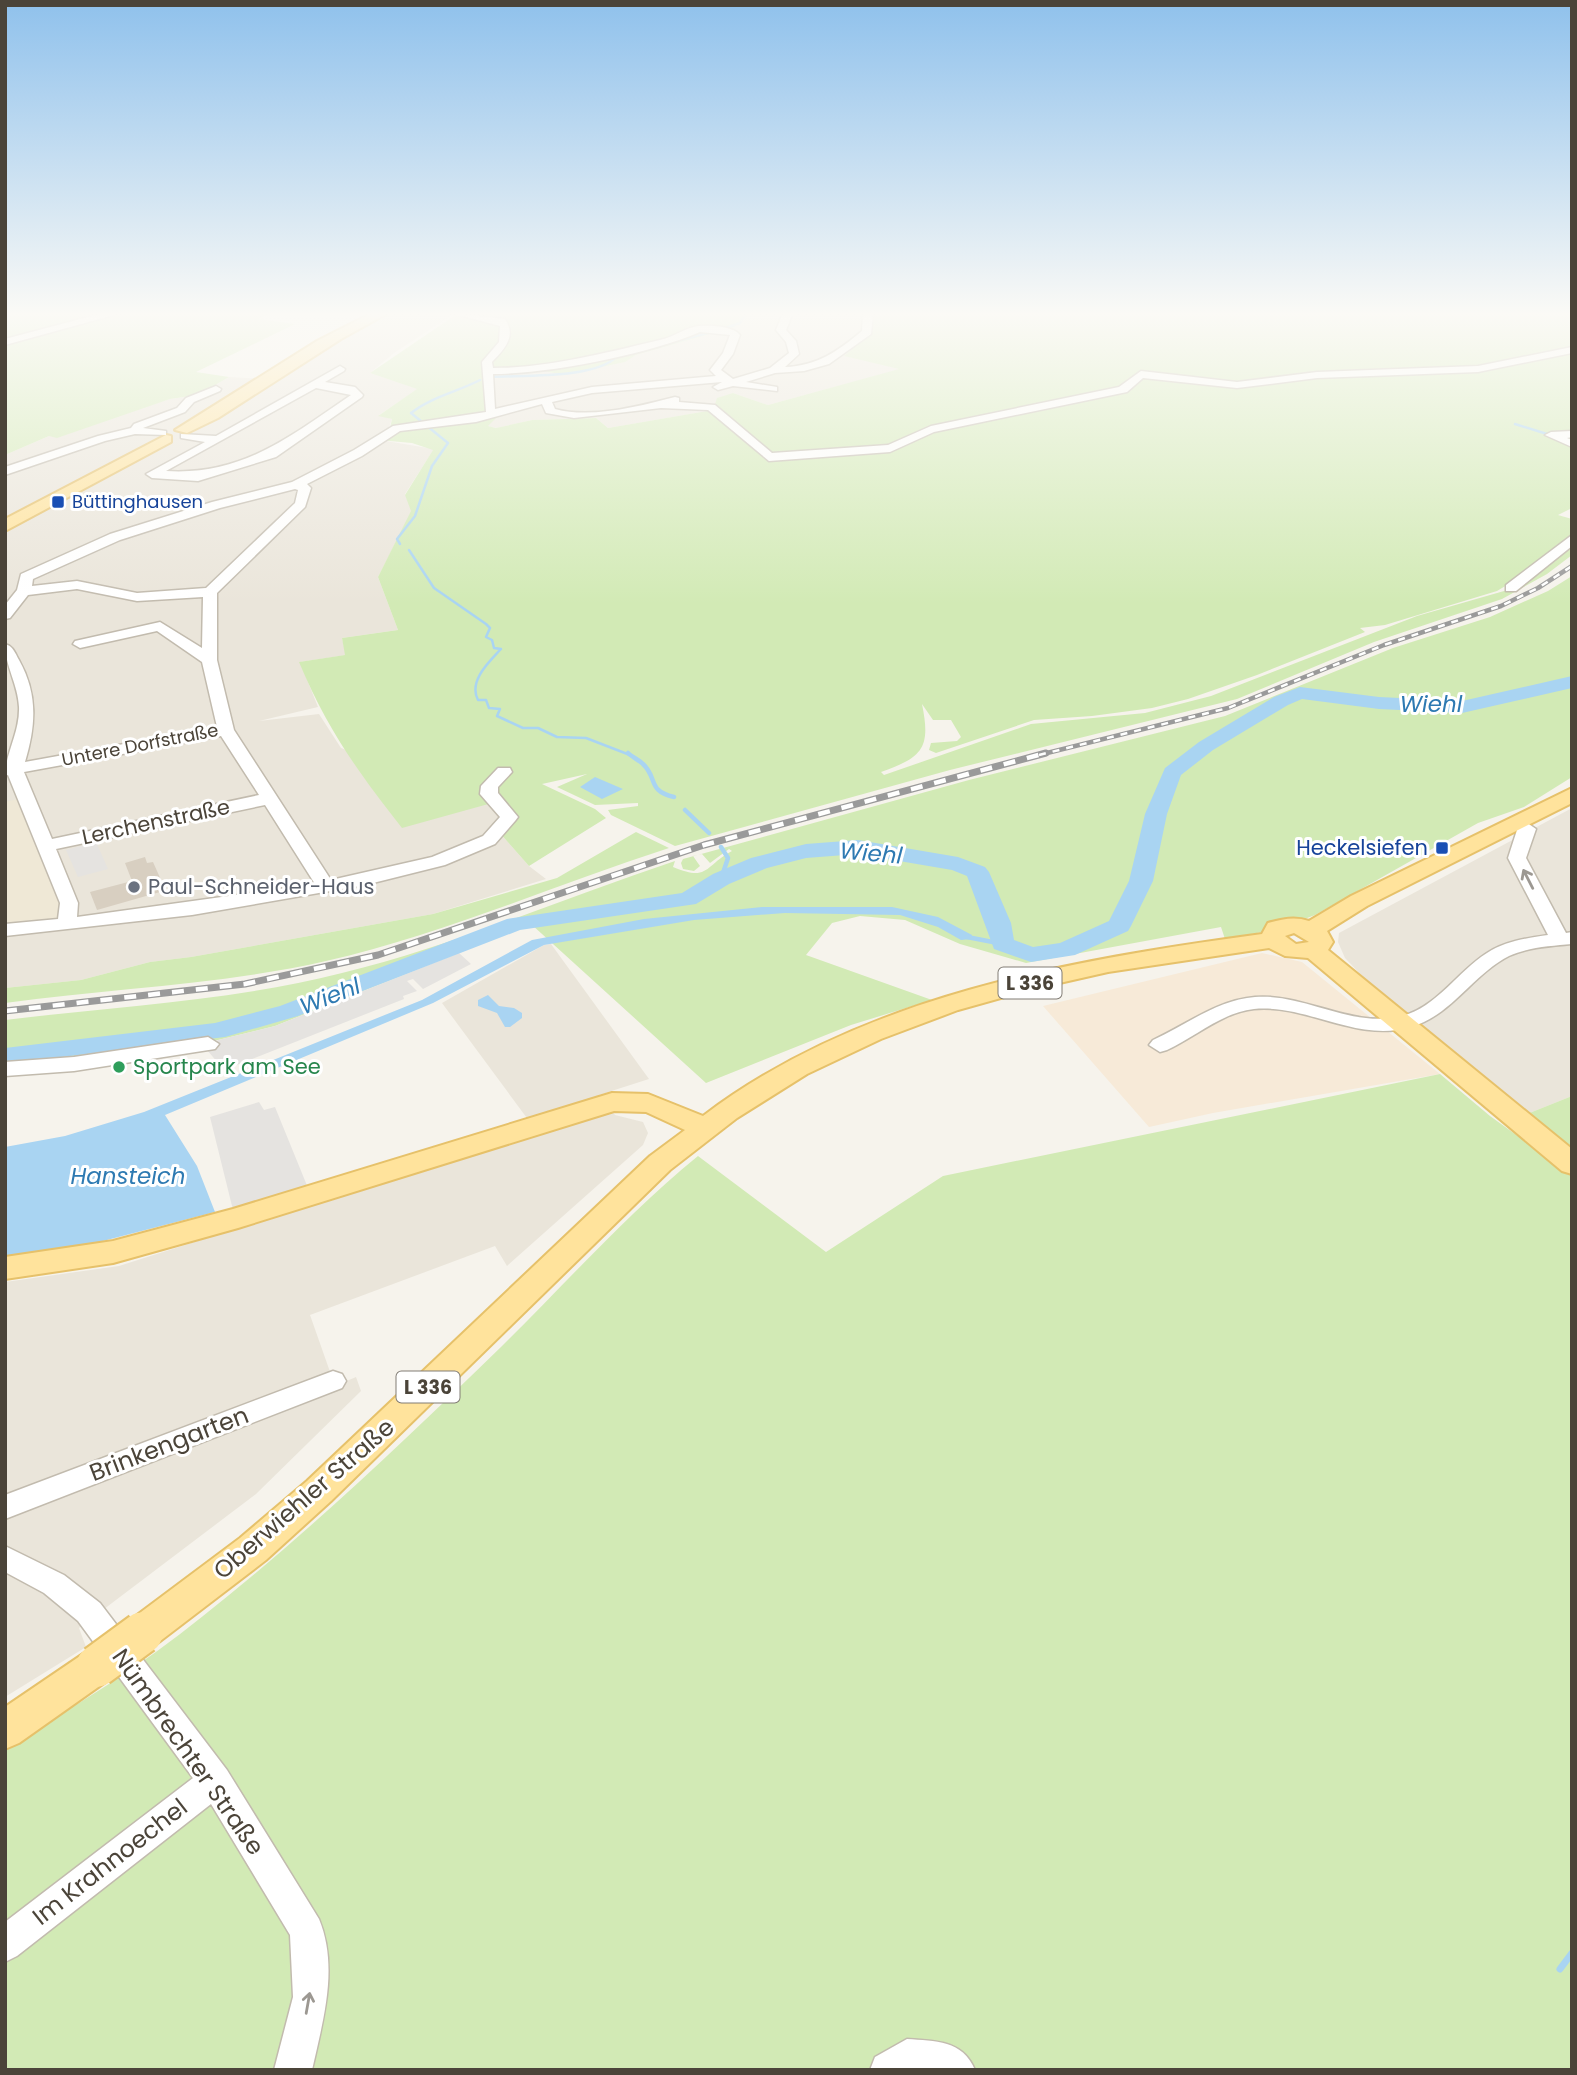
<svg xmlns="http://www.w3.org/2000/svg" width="1577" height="2075" font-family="Poppins,sans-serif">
  <rect width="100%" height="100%" fill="#f6f3ec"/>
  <path fill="#eae5da" d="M387 313 452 315 394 353 370 373 418 389 379 415 392 419 387 433 380 440 434 449 405 494 412 511 378 577 398 630 342 638 346 655 300 662 318 707 259 721 319 714 341 748 492 803 502 814 498 831 529 866 546 879 433 914 191 957 150 962 81 980 5 988V455L49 436 170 399 198 395 229 377 265 379Z
    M747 313H870V334L845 356 901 369 768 405 733 393 714 410 608 428 596 418 532 420 497 428 487 426 486 374 539 370 564 375 624 362 636 355 735 327Z
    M1572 808V1096L1527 1114 1393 1008 1345 958 1338 942 1339 933Z
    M551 944 649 1079 599 1095 615 1115 643 1122 648 1133 643 1145 507 1266 495 1246 310 1315 335 1386 356 1377 361 1391 256 1494 79 1628 86 1647 5 1697V1282L119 1266 538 1133 442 1003 544 945Z"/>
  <path fill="#f7ead8" d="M1262 953 1302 962 1440 1074 1213 1113 1149 1127 1043 1006Z"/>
  <path fill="#efe8d6" d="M18 799 63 911 60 917 48 923 5 926V802Z"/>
  <path fill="#d2eab5" d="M5 313H269L259 319 295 324 196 372 229 377 198 395 170 399 57 438 49 436 5 455Z
    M463 313H747L735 327 636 355 625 362 564 375 539 370 486 374 488 413 390 428 392 419 378 416 417 389 370 373 454 316 500 319Z
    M870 313H1572V508L1558 515 1572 519V538L1540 565 1497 591 1385 625 1360 628 1365 632 1257 675 1188 699 1152 708 1092 716 1034 720 936 753 929 750 931 743 957 741 961 737 951 720H933L922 704C931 748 923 757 881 772L884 775 1031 724 1145 713 1211 696 1417 616 1511 589 1572 541V555L1547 574 1502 599 1374 642 1237 699 950 770 675 846 611 815 608 810 638 806V803L595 805 557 787 587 774 542 784 595 809 606 818 529 866 498 831 505 821 492 803 402 828C358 772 327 729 299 662L345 655 342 638 398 630 378 577 411 511 405 495 433 450 412 443 379 440 387 433 492 415 496 418 488 426 496 428 532 420 596 418 608 428 713 410 717 398 733 393 768 405 899 369 844 356 870 334Z
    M1572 576V777L1524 807 1478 823 1315 915 1302 920 1277 919 1262 932 1225 939 1221 927 1026 963 960 944 905 920 860 916 832 923 806 955 932 1000 851 1025 706 1083 531 924 275 1026 218 1040 72 1061 5 1065V1020C118 1006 232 1001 342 973 456 945 564 898 675 861L673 867C709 882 704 866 732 851L729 849 710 863 702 854 693 856 700 866 694 871 683 869 681 863 683 859 969 780 1225 716 1393 648 1490 617 1548 591Z
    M636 832 669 848C555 885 443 934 326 961 221 985 112 988 5 1003V988L81 980 150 962 191 957 433 914 557 878Z
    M1440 1074 1490 1116 1572 1175V2070H5V1748C73 1707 142 1666 203 1616 308 1533 405 1440 501 1347 566 1283 627 1214 698 1156L826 1252 943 1176Z
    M1572 1096V1150L1527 1114Z"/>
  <path fill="#e5e3e0" d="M96 842 108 869 78 877 66 850Z
    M459 953 471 964 423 989 413 979 407 981 417 991 403 996 404 999 224 1070 207 1050 218 1040 275 1026Z
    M259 1102 264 1110 275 1107 308 1188 233 1210 210 1117Z"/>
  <path fill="#a9d4f2" d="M595 777 623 789 602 799 580 787Z
    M762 907H892L938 917 972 935 971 939 961 940 938 927 900 915 785 913 694 920 544 945 433 1003 165 1115 197 1166 215 1212 72 1249 5 1256V1147L65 1136 144 1112 422 1000 532 940 644 919Z
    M488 995 499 1006 514 1008 522 1013V1018L510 1027H505L497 1013 478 1006V1000Z"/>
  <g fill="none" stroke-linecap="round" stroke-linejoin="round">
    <path stroke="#a9d4f2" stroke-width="2.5" d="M723 329 740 323 747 313
      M639 351 715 331
      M492 377C522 375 597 379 617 356
      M1515 424 1547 434
      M1562 436 1572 439
      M400 544 397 539 415 516 432 466 448 443 411 413C431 397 457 392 480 380
      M409 550 434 588 486 624 490 628 486 637 492 640 494 648 501 649C489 662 468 681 478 700H486L489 708 500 709 497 716 523 728H538L557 737 586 738 630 755"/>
    <path stroke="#a9d4f2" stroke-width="4.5" d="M628 753C632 757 639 760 643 764 658 778 647 791 674 797
      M685 810 709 833
      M721 847 728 858 721 879
      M967 937 1003 944"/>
    <path stroke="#a9d4f2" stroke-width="7" d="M1560 1969 1572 1953"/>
    <path fill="#a9d4f2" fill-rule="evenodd" d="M1572 676V688L1462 713 1379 709 1302 699 1288 705 1213 750 1181 775 1167 814 1153 881 1131 926 1128 931 1075 955 1031 962 994 949 967 876 952 870 858 854 806 858 767 868 729 884 696 904 520 930 298 1016 225 1037 5 1064V1048L215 1023 280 1006 507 919 682 893 713 874 751 858 806 844 858 840 958 857 985 867 989 872 1011 923 1014 940 1033 947 1060 943 1109 921 1129 881 1145 814 1165 768 1199 742 1274 697 1300 687 1379 697 1462 701Z"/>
  </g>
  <path fill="#d8cfc1" d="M145 857 147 863 153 862 161 880 155 881 160 892 97 910 90 892 132 881 125 863Z"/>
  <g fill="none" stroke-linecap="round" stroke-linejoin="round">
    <defs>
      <path id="minor" d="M103 313H121L5 345V339Z
        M451 313 505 319C517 337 504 349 492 362L493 368C549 368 609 352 664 339 675 336 687 327 699 326 711 325 733 326 740 335L733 354 721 370 733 379 770 368 789 353 786 342 776 330 783 313H793L786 330 796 341 799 354 785 367C817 366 838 351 862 331L863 313H873L871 334 829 364 804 371 775 373 746 382 777 387V391L733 386 718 390 713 387 722 382 592 393 552 402 555 409C591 419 640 406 675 397L679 398V402L715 405 772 453 888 445 931 426 1119 387 1141 371 1237 382 1317 372 1478 366 1572 347V353L1478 372 1317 378 1237 388 1143 378 1127 392 934 432 890 452 769 461 708 410 661 408 574 418 546 413 542 404 476 422 400 431 362 456 307 484 311 488 305 507 217 593V660L234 730 331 880 432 857 483 836 500 817 480 794 481 786 498 768H510L512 772 498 787V793L518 817 515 821 495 844 445 865 365 885 192 915 5 936V924L58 919 60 903 8 775 5 776C5 754 20 732 19 707 18 684 5 666 5 644 13 646 15 653 19 660 38 694 36 725 25 762L217 727 202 662 157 631 80 648 73 644 75 641 160 622 202 648 203 597 137 601 77 589 28 595 10 618 5 619V605L17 590 21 574 110 534 212 502 292 482 354 450 393 426 486 412 482 362 499 342 500 326ZM700 332 730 335 723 353 710 370 716 376 592 387 495 409 493 374C549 374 649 354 700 332ZM295 489 298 490 295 503 206 588 137 593 77 581 32 586 33 579 120 540 220 508ZM221 736 259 795 52 839 24 772ZM265 805 315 884 77 917 78 903 56 849Z
        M340 366 345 369 344 371 325 382 355 387 363 395 362 397 276 457 198 481 152 478 146 474 205 442 181 438V434L216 436ZM316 388 351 395C292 435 243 476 166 471Z
        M216 386 221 389 220 391 194 402 185 412 143 428 166 431V435L135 434 105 441 5 475V467L98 436 131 428 134 424 177 408 186 398Z
        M1572 431V437L1567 438 1572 440V447L1545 435 1551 432Z
        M1572 535V546L1516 591H1506V585Z
        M1517 816 1536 829 1526 858 1566 933 1572 932V944C1551 946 1529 947 1509 956 1472 975 1452 1015 1411 1027 1356 1043 1308 1004 1254 1009 1223 1012 1195 1037 1167 1050L1160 1052 1149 1045 1153 1040C1186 1025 1217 1000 1255 997 1305 993 1352 1029 1402 1016 1437 1007 1458 971 1487 953 1505 941 1528 938 1548 935L1508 858 1517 830 1508 821Z
        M208 1037 219 1044 215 1049 74 1071 5 1076V1062L74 1057Z
        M333 1371 342 1374 346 1381 342 1388 5 1519V1495Z
        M5 1546 64 1575 100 1603 227 1770 319 1919C339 1967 323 2021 312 2070H274L293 1997 290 1935 211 1804 17 1956 5 1962V1922L193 1778 78 1621 44 1593 5 1572Z
        M907 2039C935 2041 963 2040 975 2070H870L875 2057Z"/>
      <path id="major" d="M372 313H388L341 339 218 418 187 433 175 430 317 341Z
        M166 435 171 436V442L5 531V519Z
        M1572 788V803L1367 906 1327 931 1333 942 1328 950 1572 1149V1174L1562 1171 1308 958 1285 956 1269 948 1108 972 1033 989 958 1010 881 1039 807 1074 737 1118 670 1170 331 1501 266 1560 155 1645 142 1650 129 1645 123 1633 129 1621 240 1538 307 1481 650 1156 685 1130 646 1112 614 1111 238 1228 113 1263 5 1279V1257L113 1241 233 1209 612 1093 648 1094 703 1116C861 996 1070 960 1262 934L1268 923C1282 919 1295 916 1309 921L1351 896ZM1294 933 1309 942 1296 944 1285 936Z
        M97 1649 111 1654 116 1666 111 1678 19 1743 5 1749V1707L83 1654Z"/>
    </defs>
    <use href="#minor" stroke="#c2bbae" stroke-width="3"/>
    <use href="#major" stroke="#e6c16a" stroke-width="4"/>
    <use href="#minor" fill="#fff" fill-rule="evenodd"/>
    <use href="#major" fill="#ffe39c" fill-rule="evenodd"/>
    <defs>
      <path id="rail-far1" d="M1039 755 1228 708 1384 645 1501 606 1538 588 1572 566"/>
      <path id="rail" d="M5 1011 245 984 378 955 704 845 1046 753"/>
    </defs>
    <use href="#rail-far1" stroke="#9a9a9a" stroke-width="4.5"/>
    <use href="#rail" stroke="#9a9a9a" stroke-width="7"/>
    <use href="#rail-far1" stroke="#fff" stroke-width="2.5" stroke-dasharray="7" stroke-linecap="butt"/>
    <use href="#rail" stroke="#fff" stroke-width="4.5" stroke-dasharray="12" stroke-linecap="butt"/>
    <defs>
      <path id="major-bridge" d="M97 1666 142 1633"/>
    </defs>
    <use href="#major-bridge" stroke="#e6c16a" stroke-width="45" stroke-linecap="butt"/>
    <use href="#major-bridge" stroke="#ffe39c" stroke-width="41"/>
  </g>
  <defs><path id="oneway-shaft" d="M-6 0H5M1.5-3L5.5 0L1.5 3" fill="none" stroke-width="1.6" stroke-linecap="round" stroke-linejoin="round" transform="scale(1.75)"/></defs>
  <g stroke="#9c9892">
    <use href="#oneway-shaft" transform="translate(1528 879) rotate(-117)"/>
    <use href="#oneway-shaft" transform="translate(308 2003) rotate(-80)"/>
  </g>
  <linearGradient id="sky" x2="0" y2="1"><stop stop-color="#8fc1ec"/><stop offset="0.52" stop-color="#fbfaf6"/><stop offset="1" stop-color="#fbfaf6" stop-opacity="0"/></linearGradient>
  <rect width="1577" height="604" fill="url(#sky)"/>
  <g fill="#1a4fb4" stroke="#fff" stroke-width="2.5">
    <rect x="51" y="495" width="14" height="14" rx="3.5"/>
    <rect x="1435" y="841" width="14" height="14" rx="3.5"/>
  </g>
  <circle fill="#6b7280" stroke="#fff" stroke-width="2.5" cx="134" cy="887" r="7"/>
  <circle fill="#2e9e5b" stroke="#fff" stroke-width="2.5" cx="119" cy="1067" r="7"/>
  <g text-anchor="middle" stroke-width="6" stroke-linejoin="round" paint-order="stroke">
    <g font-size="18" fill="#164399" stroke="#fff" text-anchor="start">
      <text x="72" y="508">Büttinghausen</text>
    </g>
    <g font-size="18" fill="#4b4439" stroke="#fff">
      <text transform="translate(140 745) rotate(-11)" y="6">Untere Dorfstraße</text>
    </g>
    <g fill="#fff" stroke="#817c74" stroke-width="2">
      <rect x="998.5" y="967.5" width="63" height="31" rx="5"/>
      <rect x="396.5" y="1371.5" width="63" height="31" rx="5"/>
    </g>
    <g font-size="19" font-weight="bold" fill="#4b4439">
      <text x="1030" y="990">L 336</text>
      <text x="428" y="1394">L 336</text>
    </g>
    <g font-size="21" fill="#4b4439" stroke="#fff">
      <text transform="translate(156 822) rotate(-12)" y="7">Lerchenstraße</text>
    </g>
    <g font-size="21" fill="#164399" stroke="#fff" text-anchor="end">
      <text x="1428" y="855">Heckelsiefen</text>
    </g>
    <g font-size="21" fill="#5b616d" stroke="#fff" text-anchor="start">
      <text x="148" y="894">Paul-Schneider-Haus</text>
    </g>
    <g font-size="21" fill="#27864d" stroke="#fff" text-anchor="start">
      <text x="133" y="1074">Sportpark am See</text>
    </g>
    <g font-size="23" font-style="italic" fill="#2e7ab2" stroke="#fff">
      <text x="1431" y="712">Wiehl</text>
      <text transform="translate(871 853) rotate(5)" y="8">Wiehl</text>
      <text transform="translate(330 996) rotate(-21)" y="8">Wiehl</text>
      <text x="128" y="1184">Hansteich</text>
    </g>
    <g font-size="24" fill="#4b4439" stroke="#fff">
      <text transform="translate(169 1444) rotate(-21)" y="8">Brinkengarten</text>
      <text transform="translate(304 1499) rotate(-41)" y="8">Oberwiehler Straße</text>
      <text transform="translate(188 1752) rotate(55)" y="8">Nümbrechter Straße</text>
      <text transform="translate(110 1862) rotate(-38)" y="8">Im Krahnoechel</text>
    </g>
  </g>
  <rect width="1577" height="2075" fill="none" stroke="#4b4439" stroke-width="14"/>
</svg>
